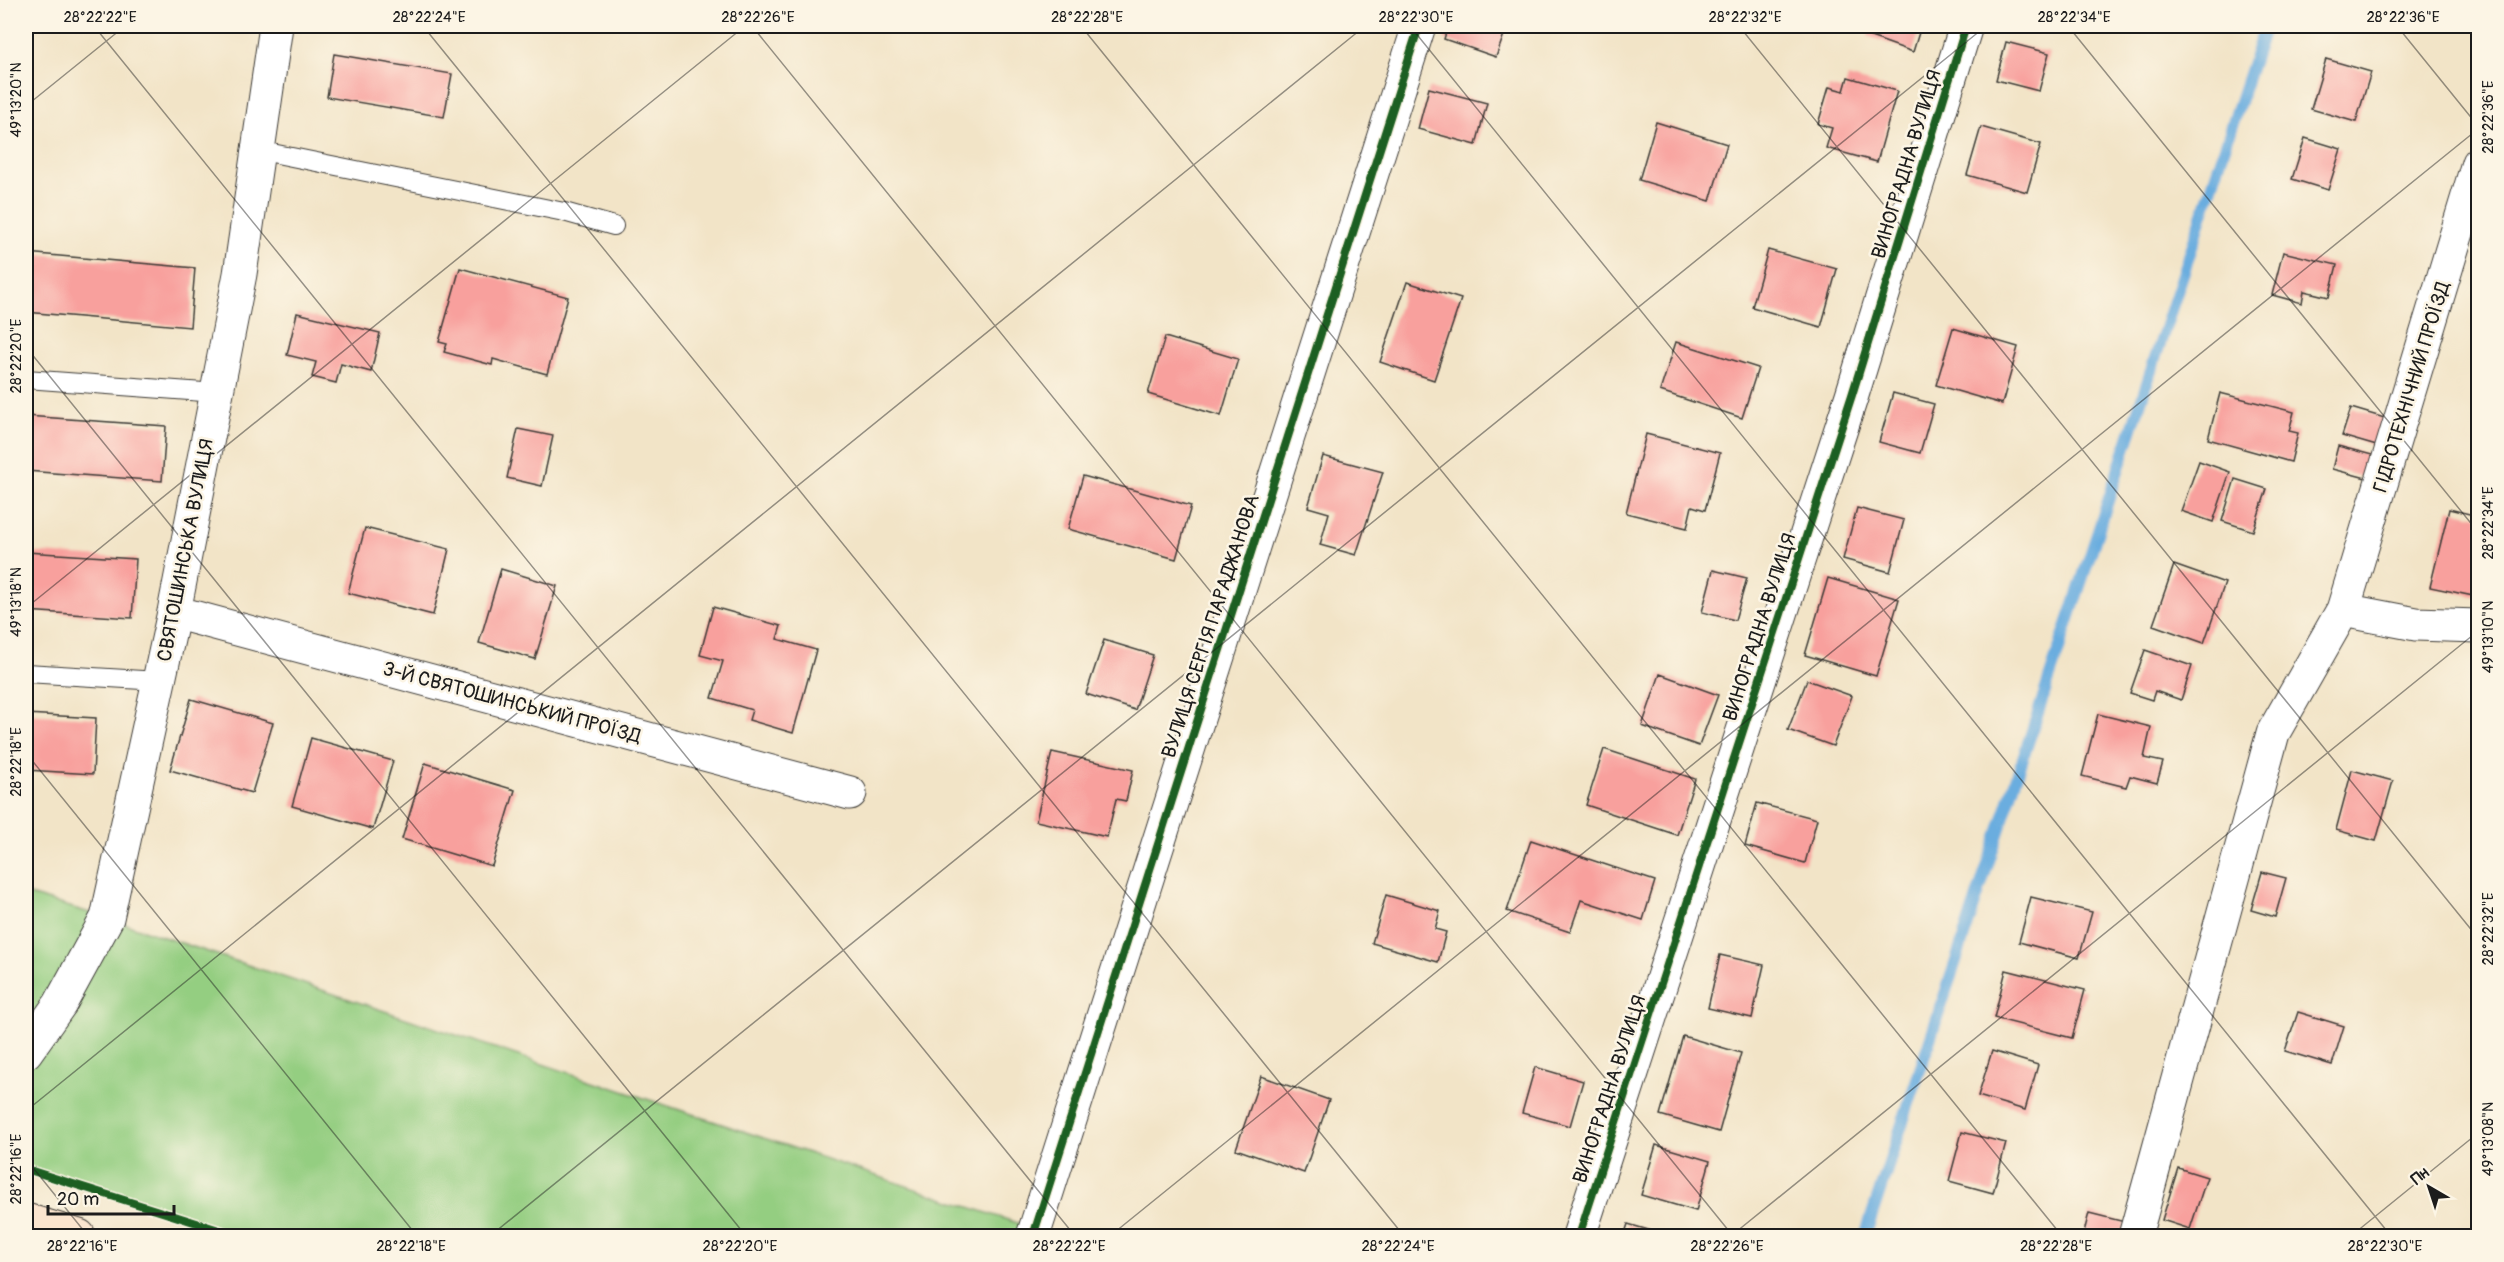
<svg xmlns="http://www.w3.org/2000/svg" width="2504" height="1262" font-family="Pangolin,sans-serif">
  <rect width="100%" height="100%" fill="#fcf5e5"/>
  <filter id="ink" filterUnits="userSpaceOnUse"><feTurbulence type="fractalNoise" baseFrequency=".0167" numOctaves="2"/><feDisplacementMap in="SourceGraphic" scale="12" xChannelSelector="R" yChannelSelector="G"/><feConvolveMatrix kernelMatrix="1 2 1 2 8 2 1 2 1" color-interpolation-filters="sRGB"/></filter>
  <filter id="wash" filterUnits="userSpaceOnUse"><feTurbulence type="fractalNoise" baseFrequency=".008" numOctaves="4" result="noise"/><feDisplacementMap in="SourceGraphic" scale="24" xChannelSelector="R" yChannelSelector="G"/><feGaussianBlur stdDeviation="1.35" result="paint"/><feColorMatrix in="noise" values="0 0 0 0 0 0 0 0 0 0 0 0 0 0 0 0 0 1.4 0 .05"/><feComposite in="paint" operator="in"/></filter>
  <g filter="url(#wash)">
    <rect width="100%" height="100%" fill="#f2e4c7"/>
    <path fill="#94ce81" stroke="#58754e" stroke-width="1.5" d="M26 894 107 918 1056 1236H238L26 1169Z"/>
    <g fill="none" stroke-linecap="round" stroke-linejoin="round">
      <path stroke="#6aaddf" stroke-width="12" d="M1865 1236 2265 26"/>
    </g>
    <g id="blocks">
      <path fill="#f8a09d" d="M1448 26H1507L1496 57 1444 39Z
        M1872 26H1921L1913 52 1868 36Z
        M2006 42 2049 53 2039 91 1996 80Z
        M334 54 452 74 444 117 327 97Z
        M2326 59 2371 72 2356 122 2311 109Z
        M1848 77 1897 91 1877 162 1826 148 1832 128 1818 124 1829 87 1844 91Z
        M1429 88 1487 103 1476 145 1418 129Z
        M1656 122 1727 144 1710 201 1639 180Z
        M1981 127 2041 144 2027 192 1967 175Z
        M2305 138 2341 149 2328 190 2292 179Z
        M1768 250 1837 269 1821 327 1752 307Z
        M2283 252 2337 265 2329 297 2304 291 2302 303 2272 295Z
        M26 253 195 268 190 327 26 312Z
        M460 268 568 297 547 374 493 359 492 365 444 352 447 344 439 342Z
        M1407 282 1461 299 1434 380 1380 362Z
        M297 313 380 333 371 372 341 364 336 383 312 377 316 362 287 355Z
        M1953 328 2018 347 2002 404 1936 385Z
        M1165 337 1238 359 1221 416 1148 394Z
        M1676 342 1758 368 1742 418 1660 391Z
        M1893 393 1934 404 1920 453 1879 442Z
        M2220 393 2294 412 2289 431 2298 433 2291 462 2208 439Z
        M2351 408 2388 419 2380 447 2342 436Z
        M26 416 166 426 162 481 26 471Z
        M518 429 553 436 542 486 507 478Z
        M1646 434 1720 453 1705 510 1692 506 1687 528 1626 513Z
        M2338 446 2376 456 2370 479 2332 469Z
        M1323 456 1383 472 1356 555 1320 545 1329 513 1308 507Z
        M2199 461 2230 472 2213 522 2181 511Z
        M1083 476 1191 506 1176 559 1068 529Z
        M2235 479 2267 489 2253 531 2222 521Z
        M1857 508 1904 520 1890 572 1843 559Z
        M2449 509 2478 516V597L2430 587Z
        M365 528 449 549 433 615 348 593Z
        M26 552 136 559 132 618 26 611Z
        M2174 565 2225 583 2204 643 2153 625Z
        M501 569 557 586 535 659 479 643Z
        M1713 570 1747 578 1735 620 1702 612Z
        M1828 578 1899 599 1876 676 1805 655Z
        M713 607 781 626 777 639 816 650 793 733 749 720 752 710 712 698 723 661 700 655Z
        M1104 640 1153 655 1135 710 1086 694Z
        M2145 650 2192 666 2181 700 2155 691 2152 700 2130 693Z
        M1660 674 1718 695 1699 746 1642 726Z
        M1807 680 1852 696 1833 746 1788 730Z
        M191 699 273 723 252 793 170 770Z
        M26 714 96 718 93 774 26 770Z
        M2098 714 2151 727 2144 758 2163 762 2157 783 2130 776 2126 787 2082 776Z
        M311 738 393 761 373 829 292 806Z
        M1604 749 1695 779 1677 835 1586 805Z
        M1052 752 1133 770 1126 801 1116 799 1107 837 1036 821Z
        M425 763 515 790 492 866 402 839Z
        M2352 770 2393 781 2376 841 2336 830Z
        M1757 803 1817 819 1805 863 1745 846Z
        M1531 840 1655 881 1643 920 1581 900 1570 932 1507 911Z
        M2262 872 2286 878 2275 917 2251 910Z
        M1386 895 1440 911 1435 929 1446 932 1438 962 1372 943Z
        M2031 897 2092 912 2079 958 2019 942Z
        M1720 955 1764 965 1752 1018 1708 1008Z
        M2006 970 2085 990 2072 1038 1994 1018Z
        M2298 1012 2344 1026 2332 1065 2285 1051Z
        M1683 1036 1741 1053 1719 1132 1660 1115Z
        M1992 1051 2038 1065 2025 1110 1978 1096Z
        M1535 1067 1583 1081 1570 1126 1522 1113Z
        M1261 1076 1329 1100 1304 1173 1236 1149Z
        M1962 1132 2006 1143 1993 1193 1949 1181Z
        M1656 1145 1710 1161 1696 1211 1641 1195Z
        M2178 1168 2207 1177 2190 1229 2162 1220Z
        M2089 1213 2125 1222 2122 1236H2083Z
        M1628 1224 1669 1236H1624Z"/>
    </g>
  </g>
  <g filter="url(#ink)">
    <use href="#blocks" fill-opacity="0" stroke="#3c3a36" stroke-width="1.5"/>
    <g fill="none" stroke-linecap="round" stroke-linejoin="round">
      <defs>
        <path id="service" d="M257 150 564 212 614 226
          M26 379 217 393
          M26 673 159 681"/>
        <path id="minor" d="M2343 610 2416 624 2478 626
          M174 612 850 793
          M26 1052 60 1004 107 918 174 612 240 274 276 26
          M1033 1236 1419 26
          M1579 1236 1852 395 1966 26
          M2135 1236 2273 733 2343 610 2478 163"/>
        <path id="secondary" d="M26 1220 79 1236"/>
      </defs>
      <use href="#service" stroke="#3c3a36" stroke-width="20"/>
      <use href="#minor" stroke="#3c3a36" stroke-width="35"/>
      <use href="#secondary" stroke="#3c3a36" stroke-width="35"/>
      <use href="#service" stroke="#fff" stroke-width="18"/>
      <use href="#minor" stroke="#fff" stroke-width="33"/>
      <use href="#secondary" stroke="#fbe5cf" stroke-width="33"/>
      <defs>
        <path id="cycleway" d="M26 1169 238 1236
          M1033 1236 1419 26
          M1579 1236 1852 395 1966 26"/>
      </defs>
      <use href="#cycleway" stroke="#fcf5e5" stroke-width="11"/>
      <use href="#cycleway" stroke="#1b5e20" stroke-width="8"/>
    </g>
  </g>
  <path fill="none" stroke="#1c1c1c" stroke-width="1.5" stroke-opacity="0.45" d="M94 26 1075 1236M423 26 1404 1236M752 26 1733 1236M1081 26 2062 1236M1410 26 2391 1236M1739 26 2478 938M2068 26 2478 532M2397 26 2478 126M26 106 125 26M26 347 746 1236M26 608 745 26M26 753 417 1236M26 1111 1365 26M26 1159 88 1236M490 1236 1986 26M1110 1236 2478 129M1731 1236 2478 631M2351 1236 2478 1133"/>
  <g text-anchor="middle" stroke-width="5" stroke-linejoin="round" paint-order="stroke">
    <g font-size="20" fill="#1c1c1c" stroke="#fcf5e5">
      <text transform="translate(1906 164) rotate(-73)" y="7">ВИНОГРАДНА ВУЛИЦЯ</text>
      <text transform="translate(2411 387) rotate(-73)" y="7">ГІДРОТЕХНІЧНИЙ ПРОЇЗД</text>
      <text transform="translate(185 550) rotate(-79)" y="7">СВЯТОШИНСЬКА ВУЛИЦЯ</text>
      <text transform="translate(1210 626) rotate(-72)" y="7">ВУЛИЦЯ СЕРГІЯ ПАРАДЖАНОВА</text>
      <text transform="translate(1759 627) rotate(-72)" y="7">ВИНОГРАДНА ВУЛИЦЯ</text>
      <text transform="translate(512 702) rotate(15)" y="7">3-Й СВЯТОШИНСЬКИЙ ПРОЇЗД</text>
      <text transform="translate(1609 1089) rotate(-72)" y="7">ВИНОГРАДНА ВУЛИЦЯ</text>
    </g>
  </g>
  <rect width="2504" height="1262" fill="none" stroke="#fcf5e5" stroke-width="66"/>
  <g transform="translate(2429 1187) rotate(321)" stroke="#fcf5e5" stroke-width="4.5" paint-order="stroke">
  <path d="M0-4.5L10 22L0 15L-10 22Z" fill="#1c1c1c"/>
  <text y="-9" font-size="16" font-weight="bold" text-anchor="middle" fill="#1c1c1c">Пн</text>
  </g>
  <path d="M48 1205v9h126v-9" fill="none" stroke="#1c1c1c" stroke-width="3"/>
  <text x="57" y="1205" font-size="18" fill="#1c1c1c" stroke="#fcf5e5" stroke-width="4.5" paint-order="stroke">20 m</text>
  <rect x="33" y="33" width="2438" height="1196" fill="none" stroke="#1c1c1c" stroke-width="2"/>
  <g font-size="15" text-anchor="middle" fill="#1c1c1c">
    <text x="100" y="22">28°22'22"E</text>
    <text x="429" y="22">28°22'24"E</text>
    <text x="758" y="22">28°22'26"E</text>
    <text x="1087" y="22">28°22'28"E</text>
    <text x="1416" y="22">28°22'30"E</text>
    <text x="1745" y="22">28°22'32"E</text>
    <text x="2074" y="22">28°22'34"E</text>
    <text x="2403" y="22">28°22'36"E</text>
    <text transform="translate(16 100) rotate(-90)" y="5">49°13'20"N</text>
    <text transform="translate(2488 117) rotate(-90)" y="5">28°22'36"E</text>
    <text transform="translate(16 356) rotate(-90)" y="5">28°22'20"E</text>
    <text transform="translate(2488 523) rotate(-90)" y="5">28°22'34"E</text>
    <text transform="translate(16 602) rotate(-90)" y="5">49°13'18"N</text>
    <text transform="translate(2488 637) rotate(-90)" y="5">49°13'10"N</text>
    <text transform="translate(16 762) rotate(-90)" y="5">28°22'18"E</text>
    <text transform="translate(2488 929) rotate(-90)" y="5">28°22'32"E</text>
    <text transform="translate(2488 1139) rotate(-90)" y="5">49°13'08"N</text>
    <text transform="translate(16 1169) rotate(-90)" y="5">28°22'16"E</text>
    <text x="82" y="1251">28°22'16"E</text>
    <text x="411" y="1251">28°22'18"E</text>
    <text x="740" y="1251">28°22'20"E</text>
    <text x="1069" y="1251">28°22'22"E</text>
    <text x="1398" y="1251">28°22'24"E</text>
    <text x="1727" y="1251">28°22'26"E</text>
    <text x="2056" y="1251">28°22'28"E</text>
    <text x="2385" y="1251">28°22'30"E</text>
  </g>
</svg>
